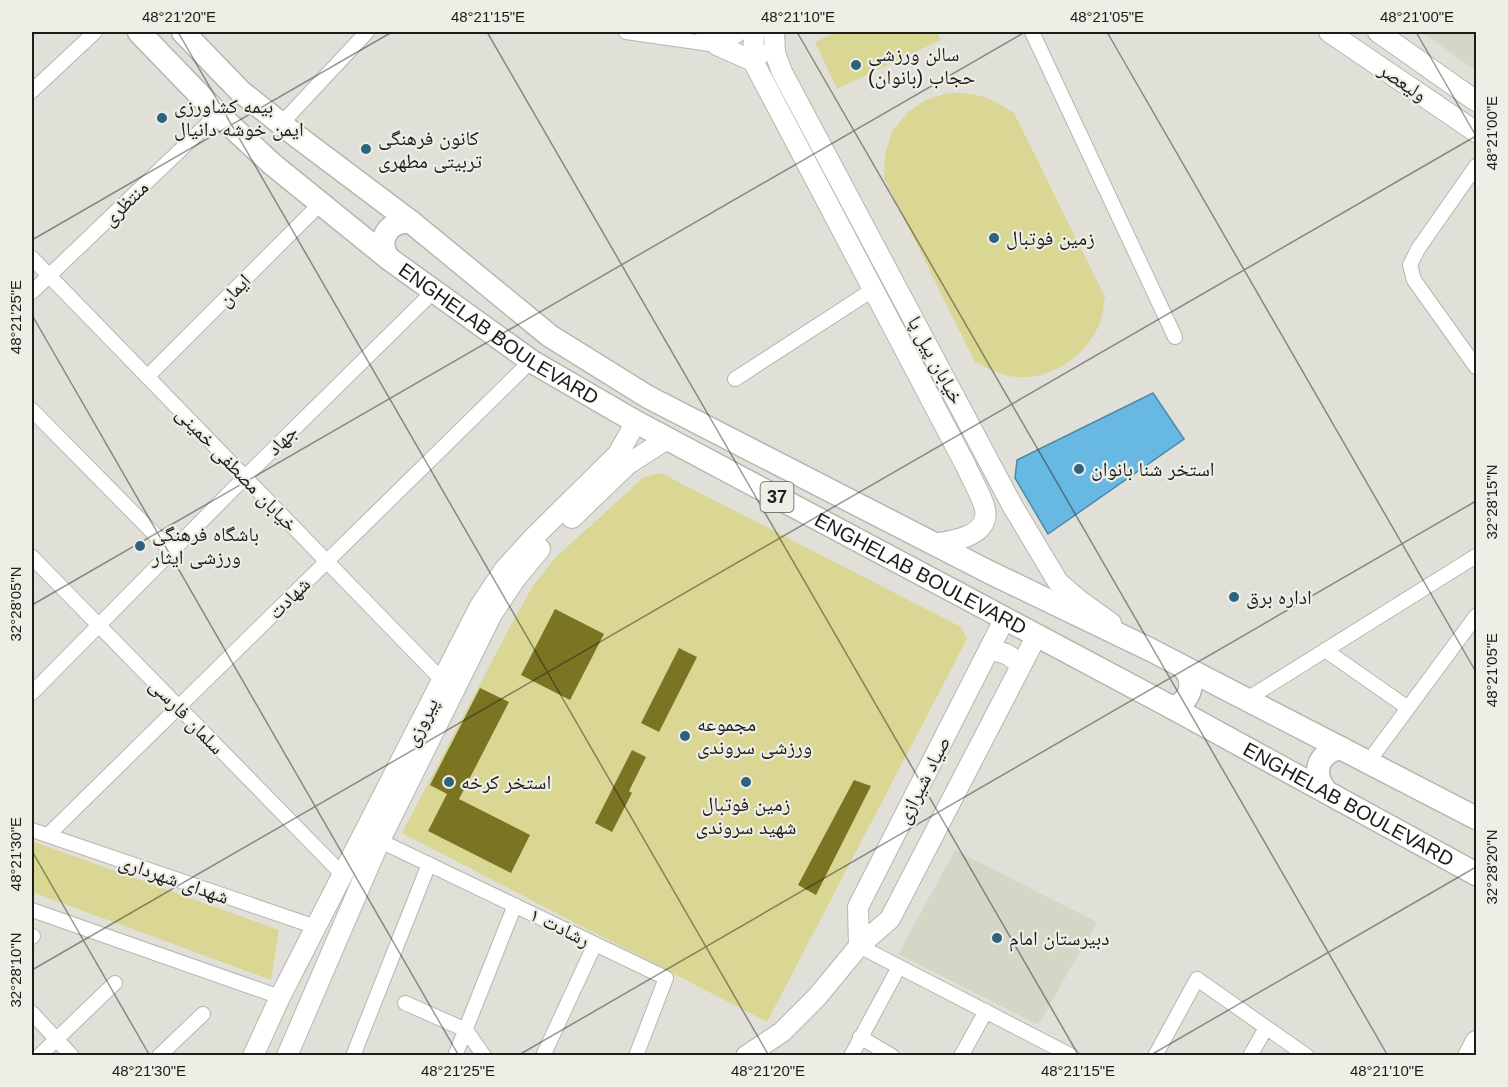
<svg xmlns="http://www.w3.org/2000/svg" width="1508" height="1087" font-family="Helvetica,'Noto Naskh Arabic',sans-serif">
  <rect width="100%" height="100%" fill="#e0e0d9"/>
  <path fill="#d6d6c7" d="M1421 32H1476V71Z
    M955 850 1097 922 1038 1025 898 954Z"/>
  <path fill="#dad693" d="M837 32H937L941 40 837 89 815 42Z
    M948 93C977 92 990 97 1014 113L1105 297C1103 306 1103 317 1099 325 1082 363 1037 389 996 372 989 370 982 365 975 362L884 178 885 154 892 132 907 113 926 100Z
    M661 473 961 627 967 639 767 1022 402 833 512 623 533 586 556 557 644 477Z
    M32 841 279 930 271 980 32 892Z"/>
  <path fill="#67b8e3" stroke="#5089a6" stroke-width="1.5" d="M1153 393 1184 439 1048 534 1015 478 1017 460Z"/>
  <path fill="#7a7423" d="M555 609 604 634 570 700 521 675Z
    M679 648 697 657 659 732 641 723Z
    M480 688 509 702 459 799 530 835 511 873 428 831 447 794 430 785Z
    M632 750 646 757 629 791 632 793 612 832 595 823Z
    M854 780 871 786 816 895 798 885Z"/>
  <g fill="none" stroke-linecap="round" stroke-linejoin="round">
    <defs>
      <path id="street" d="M626 32 717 45 719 44
        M1032 32 1175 337
        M32 91 95 32
        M281 124 367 32
        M1476 166 1418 249 1410 265 1414 280 1476 367
        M32 258 442 680
        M32 292 218 114
        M147 377 321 203
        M735 379 874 289
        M32 410 172 552
        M32 557 342 874
        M1325 650 1408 708
        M32 693 245 477 434 291
        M1247 699 1476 556
        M1369 761 1476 616
        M32 830 316 927
        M48 835 531 361
        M372 837 666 978 636 1056
        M32 910 280 997
        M32 937 33 936
        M859 946 1072 1056
        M405 1003 466 1030 484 1056
        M32 1013 72 1056
        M860 1037 892 1056
        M39 1056 115 983
        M159 1056 203 1014
        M353 1056 429 864
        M455 1056 515 905
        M543 1056 595 944
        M851 1056 899 967
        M961 1056 986 1011
        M1155 1056 1197 979 1307 1056
        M1250 1056 1266 1028"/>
      <path id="secondary" d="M706 32 717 45 753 61 760 54
        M723 32 728 37 737 32
        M754 32 753 61 966 466C971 478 982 496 985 509 990 537 952 541 933 544
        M774 32 775 53 782 72 1012 505 1058 582 1079 600 1111 623
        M1329 32 1476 132
        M1378 32 1476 101
        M572 518 628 464 667 439
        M988 651C1004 651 1011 655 1021 666
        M859 946 858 907 1005 618
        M253 1056 280 997 480 606 504 570 534 537 618 454 636 422
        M287 1056 380 840 492 614 516 578 540 549
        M746 1056 782 1032 817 997 859 946 890 919 1037 635
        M1468 1056 1476 1041"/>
      <g id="primary">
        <path id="s1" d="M139 32 218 114 272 164 388 258 531 361 636 422 1173 708 1476 874"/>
        <path d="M183 32 240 91 294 134 411 222 550 336 648 397 989 572 1151 650 1476 818"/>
        <path d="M388 258C376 239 389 220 411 222"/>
        <path d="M1173 708C1191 700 1196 683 1184 668"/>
        <path d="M1325 790C1311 772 1319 752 1341 748"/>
      </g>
    </defs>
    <use href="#street" stroke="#b6b6af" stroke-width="16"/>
    <use href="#secondary" stroke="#b6b6af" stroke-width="22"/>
    <use href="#primary" stroke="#b6b6af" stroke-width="25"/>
    <use href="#street" stroke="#fff" stroke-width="14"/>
    <use href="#secondary" stroke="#fff" stroke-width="20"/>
    <use href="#primary" stroke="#fff" stroke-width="22"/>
  </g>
  <path fill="none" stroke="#1c1c19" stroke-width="1.5" stroke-opacity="0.45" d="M178 32 769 1056M487 32 1079 1056M797 32 1388 1056M1107 32 1476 672M1416 32 1476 136M32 240 392 32M32 315 459 1056M32 605 1025 32M32 851 150 1056M32 970 1476 136M517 1056 1476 501M1149 1056 1476 867"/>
  <g fill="#2d637e" stroke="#eeede6" stroke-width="2">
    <circle cx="856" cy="65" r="6"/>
    <circle cx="162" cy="118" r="6"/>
    <circle cx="366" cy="149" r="6"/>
    <circle cx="994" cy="238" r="6"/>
    <circle cx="1079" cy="469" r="6"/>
    <circle cx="140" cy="546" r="6"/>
    <circle cx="1234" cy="597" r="6"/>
    <circle cx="685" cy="736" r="6"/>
    <circle cx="449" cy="782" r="6"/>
    <circle cx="746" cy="782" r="6"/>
    <circle cx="997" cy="938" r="6"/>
  </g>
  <g text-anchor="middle" stroke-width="4.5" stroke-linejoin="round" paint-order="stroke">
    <rect fill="#eeede6" stroke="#5b5b56" stroke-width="1.5" x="760.5" y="482" width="33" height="30" rx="4.5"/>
    <g font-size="18" font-weight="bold" fill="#1c1c19">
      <text x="777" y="503">37</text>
    </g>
    <g font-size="20" fill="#1c1c19" stroke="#eeede6" text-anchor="start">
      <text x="868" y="61">سالن ورزشی<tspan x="868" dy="23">حجاب (بانوان)</tspan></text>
      <text x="174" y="113">بیمه کشاورزی<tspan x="174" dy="23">ایمن خوشه دانیال</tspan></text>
      <text x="378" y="145">کانون فرهنگی<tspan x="378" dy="23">تربیتی مطهری</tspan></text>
      <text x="1006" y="245">زمین فوتبال</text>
      <text x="1091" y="476">استخر شنا بانوان</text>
      <text x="152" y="541">باشگاه فرهنگی<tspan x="152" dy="23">ورزشی ایثار</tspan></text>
      <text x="1246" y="604">اداره برق</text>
      <text x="697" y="731">مجموعه<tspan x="697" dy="23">ورزشی سروندی</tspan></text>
      <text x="461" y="789">استخر کرخه</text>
      <text x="746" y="811" text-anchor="middle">زمین فوتبال<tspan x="746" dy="23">شهید سروندی</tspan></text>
      <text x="1009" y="945">دبیرستان امام</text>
    </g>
    <g font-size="20" fill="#1c1c19" stroke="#eeede6">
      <text transform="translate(1403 82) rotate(34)" y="7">ولیعصر</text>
      <text transform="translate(125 203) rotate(-44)" y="7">منتظری</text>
      <text transform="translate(234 290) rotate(-45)" y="7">ایمان</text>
      <text dy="7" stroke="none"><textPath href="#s1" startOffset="471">ENGHELAB BOULEVARD</textPath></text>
      <text transform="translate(936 360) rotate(62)" y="7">خیابان پیل پا</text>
      <text transform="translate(282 440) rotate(-45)" y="7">جهاد</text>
      <text transform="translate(237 469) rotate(46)" y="7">خیابان مصطفی خمینی</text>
      <text dy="7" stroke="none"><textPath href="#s1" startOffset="957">ENGHELAB BOULEVARD</textPath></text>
      <text transform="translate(289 598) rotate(-45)" y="7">شهادت</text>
      <text transform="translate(187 716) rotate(46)" y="7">سلمان فارسی</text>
      <text transform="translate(421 722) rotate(-63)" y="7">پیروزی</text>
      <text transform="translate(923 780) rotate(-63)" y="7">صیاد شیرازی</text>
      <text dy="7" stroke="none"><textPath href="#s1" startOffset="1443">ENGHELAB BOULEVARD</textPath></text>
      <text transform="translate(174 879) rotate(19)" y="7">شهدای شهرداری</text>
      <text transform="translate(560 927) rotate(26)" y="7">رشادت ۱</text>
    </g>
  </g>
  <rect width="1508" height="1087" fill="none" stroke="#eeede6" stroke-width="66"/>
  <rect x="33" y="33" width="1442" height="1021" fill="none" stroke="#1c1c19" stroke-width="2"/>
  <g font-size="15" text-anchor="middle" fill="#1c1c19">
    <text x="179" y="22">48°21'20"E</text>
    <text x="488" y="22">48°21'15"E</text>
    <text x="798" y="22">48°21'10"E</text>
    <text x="1107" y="22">48°21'05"E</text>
    <text x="1417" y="22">48°21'00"E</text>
    <text transform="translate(1492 133) rotate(-90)" y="5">48°21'00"E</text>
    <text transform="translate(16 317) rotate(-90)" y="5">48°21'25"E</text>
    <text transform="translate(1492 502) rotate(-90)" y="5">32°28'15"N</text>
    <text transform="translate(16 604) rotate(-90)" y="5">32°28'05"N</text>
    <text transform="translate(1492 670) rotate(-90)" y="5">48°21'05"E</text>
    <text transform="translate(16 854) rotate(-90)" y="5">48°21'30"E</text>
    <text transform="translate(1492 867) rotate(-90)" y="5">32°28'20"N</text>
    <text transform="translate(16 970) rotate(-90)" y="5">32°28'10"N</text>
    <text x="149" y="1076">48°21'30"E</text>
    <text x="458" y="1076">48°21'25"E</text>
    <text x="768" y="1076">48°21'20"E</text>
    <text x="1078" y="1076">48°21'15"E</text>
    <text x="1387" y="1076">48°21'10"E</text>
  </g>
</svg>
